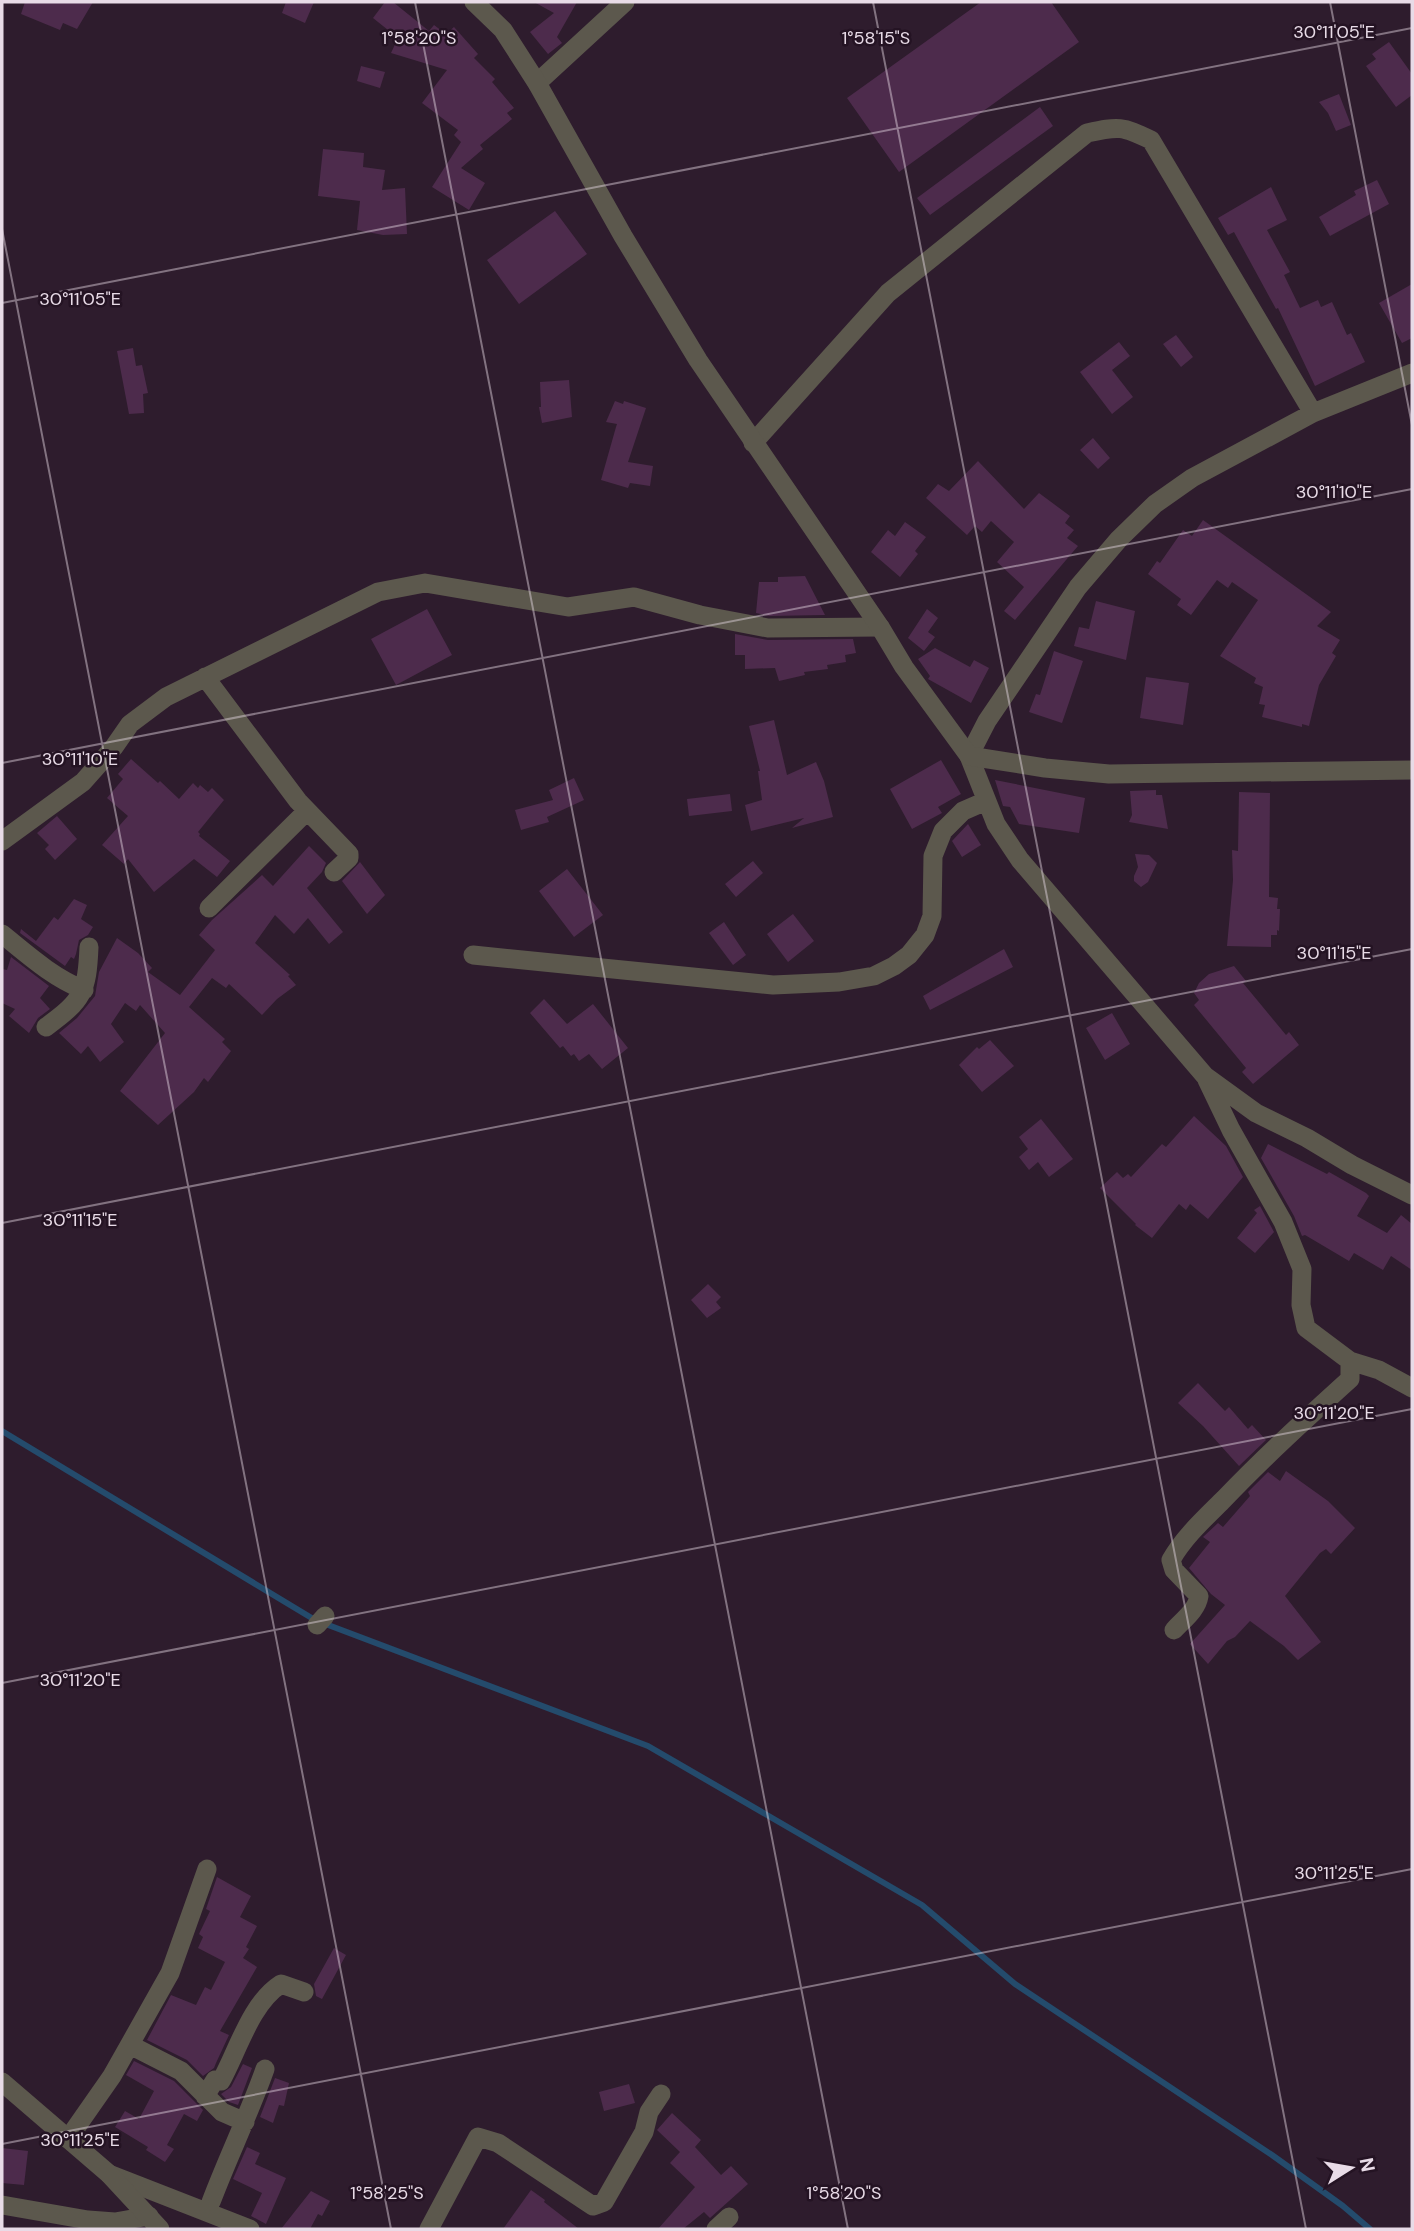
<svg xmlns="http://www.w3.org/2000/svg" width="1414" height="2231" font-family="'DM Sans',sans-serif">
  <rect width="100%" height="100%" fill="#2e1c2d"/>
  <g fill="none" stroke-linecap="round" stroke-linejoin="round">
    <path stroke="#244b6c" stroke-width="6" d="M2 1431 315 1620 648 1746 922 1905 1015 1984 1272 2155 1343 2206 1370 2229"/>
  </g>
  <path fill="#4d2b4c" d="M25 2H93L77 29 63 23 60 30 21 14Z
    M286 2H314L305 23 282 13Z
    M385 2H393L429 31 434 25 446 34 454 27 478 54 474 58 495 79 492 82 514 108 507 113 512 119 480 145 483 149 461 168 485 183 469 210 432 187 461 142 454 135 458 130 422 103 447 70 391 53 398 38 373 18Z
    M534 2H577L557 37 562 43 548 54 530 32 554 13Z
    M981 2H1051L1079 42 899 172 847 98Z
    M1389 42 1412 74V95L1396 107 1366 66 1376 59 1372 54Z
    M361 66 385 72 380 88 357 81Z
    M1339 94 1351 125 1336 131 1328 113 1319 102Z
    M1040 107 1053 126 930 215 917 198Z
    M323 149 364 153 363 167 385 170 382 190 405 188 407 234 383 235 357 230 360 201 318 196Z
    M1377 180 1389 204 1330 236 1319 217 1356 195 1354 191Z
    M1271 187 1287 220 1267 230 1290 272 1284 275 1300 308 1318 300 1321 307 1332 302 1347 335 1351 333 1365 362 1315 386 1278 308 1276 309 1234 232 1228 235 1218 218Z
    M555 211 587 254 519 304 487 260Z
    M1412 284V338L1402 343 1379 303Z
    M1176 335 1193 357 1181 367 1163 344Z
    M1119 342 1130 356 1112 370 1133 397 1112 414 1080 372Z
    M133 348 136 366 142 365 148 393 143 394 144 413 129 414 117 351Z
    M569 380 572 417 542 423 539 407H541L540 382Z
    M615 401 623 404 624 401 646 408 628 462 653 466 650 486 630 483 628 488 601 480 616 427 617 424 606 422Z
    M1093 438 1110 458 1098 469 1080 450Z
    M978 461 1024 509 1039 493 1070 516 1065 523 1074 530 1067 538 1078 546 1015 620 1004 611 1024 587 997 562 1014 542 991 521 982 532 975 526 967 535 926 498 938 484 949 491Z
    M1203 520 1331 612 1317 626 1340 640 1332 653 1336 656 1319 685 1309 726 1302 724V727L1262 717 1265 705 1259 704 1263 687 1254 683 1256 678 1220 656 1258 600 1232 582 1228 588 1217 580 1191 615 1177 605 1181 599 1148 574 1157 561 1160 563 1183 530 1192 536Z
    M905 522 926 537 915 551 918 554 900 577 871 552 888 530 895 536Z
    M805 576 825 615 769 616 756 613 759 582H778V577Z
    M1096 601 1135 611 1126 660 1074 646 1079 627 1089 629Z
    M427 609 452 655 396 685 371 639Z
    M927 609 938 618 928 632 935 637 924 651 908 638Z
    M735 634 768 640 853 639 856 653 845 655 846 662 827 665 828 669 804 672 805 675 779 681 775 668 745 669V655H735Z
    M935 648 970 667 974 660 989 668 971 703 928 679 930 676 918 659Z
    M1054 651 1083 661 1062 723 1029 712 1036 694 1040 695Z
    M1146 677 1189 683 1183 725 1140 718Z
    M774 720 787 775 816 762 824 781 833 817 792 828 804 818 751 831 745 805 762 800 758 771H760L749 726Z
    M131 759 158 783 160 781 179 799 193 783 198 788 200 785 208 792 212 788 224 800 198 832 200 834 199 836 230 861 217 877 194 859 154 892 128 859 124 864 102 845 128 816 107 798 123 779 118 774Z
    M941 760 961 794 938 807 942 813 912 829 890 789Z
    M574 778 584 800 547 817 549 822 521 830 515 810 553 800 549 790Z
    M995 780 1085 798 1079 833 1019 824 1010 807 1003 806Z
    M1156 790V795H1162L1168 829 1129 822 1132 815 1130 791Z
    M1239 792 1270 793 1269 897 1278 898 1277 909H1280L1279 931 1277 930V935H1271V947L1227 946 1233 880 1232 850 1238 851Z
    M730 794 732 811 689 816 687 799Z
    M57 816 77 839 55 860 45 849 49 845 37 833Z
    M968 824 981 845 962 857 952 841Z
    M309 846 326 863 322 872 307 888 343 932 329 944 308 918 294 934 275 915 255 943 290 975 288 976 296 985 277 999 262 1015 229 984 226 988 212 978 189 1007 225 1039 222 1042 231 1051 208 1082 204 1078 194 1092 158 1125 120 1091 165 1033 140 1005 136 1011 125 1003 111 1024 124 1042 100 1062 88 1046 81 1054 59 1033 77 1018 95 996 99 972 117 938 138 953 152 968 148 972 180 995 215 950 199 935 212 920 262 875 273 886Z
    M1135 854 1149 855 1157 863 1148 882 1141 887 1134 881V876L1138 867Z
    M753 861 763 873 736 897 725 884Z
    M360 862 385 895 367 914 342 881Z
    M567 869 603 915 574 937 539 891Z
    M74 899 87 905 81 919 93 927 88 935 79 940 76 954 74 959 71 957 65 966 20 933 21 929 36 941 54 917 58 920Z
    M793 914 814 941 788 962 767 934Z
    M724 922 746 955 733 965 709 933Z
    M1004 949 1013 967 930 1010 923 996Z
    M11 957 49 986 40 998 50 1009 38 1018 29 1033 9 1016 15 1009 2 1003V969L7 970Z
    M1234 966 1246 981 1243 983 1286 1035 1289 1032 1299 1045 1253 1084 1242 1072 1246 1068 1194 1005 1199 1000 1194 993 1199 983 1209 974Z
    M544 999 567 1024 593 1004 628 1048 602 1069 589 1054 579 1061 574 1054 571 1056 563 1046 560 1048 530 1013Z
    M1112 1013 1130 1044 1105 1060 1086 1028Z
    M990 1040 1014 1066 982 1092 959 1065 977 1047 979 1049Z
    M1194 1116 1226 1146 1243 1177 1208 1219 1190 1204 1186 1210 1179 1204 1152 1238 1135 1225 1136 1224 1100 1188 1117 1172 1123 1178 1128 1174 1131 1177 1162 1144 1166 1147Z
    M1041 1119 1073 1159 1049 1177 1038 1162 1029 1170 1019 1157 1028 1149 1019 1137Z
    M1268 1144 1327 1174 1329 1172 1366 1193 1369 1196 1357 1216 1387 1233 1401 1215 1412 1224V1270L1391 1256 1383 1270 1354 1253 1349 1261 1305 1235 1302 1236 1294 1216 1261 1158Z
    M1260 1206 1274 1232 1255 1253 1237 1238 1257 1213 1254 1210Z
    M708 1284 721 1297 716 1302 721 1308 707 1318 691 1300Z
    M1198 1383 1225 1411 1229 1407 1248 1429 1252 1425 1266 1440 1239 1466 1203 1426 1178 1403Z
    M1286 1471 1328 1501 1355 1528 1331 1554 1326 1549 1320 1553 1285 1596 1321 1642 1298 1660 1284 1646 1250 1621 1235 1637 1227 1641 1208 1664 1190 1644 1225 1605 1211 1594 1189 1568 1210 1542 1203 1537 1218 1523 1223 1527 1250 1496 1248 1492 1268 1472 1280 1481Z
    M217 1877 251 1896 240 1917 257 1926 246 1947 249 1949 243 1958 257 1967 220 2031 229 2035 216 2063 214 2068 203 2076 187 2060 147 2040 171 1995 196 2005 205 1987 211 1990 225 1962 198 1948 203 1937 199 1934 210 1911 206 1909Z
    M334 1948 346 1955 322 1999 316 1996 314 1984Z
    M134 2061 174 2081 203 2110 197 2121 184 2114 167 2145 174 2149 165 2162 146 2150 148 2147 115 2127 125 2111 139 2119 154 2091 126 2075Z
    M243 2064 252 2068 238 2105 229 2102 221 2094 231 2087Z
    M275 2078 289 2083 284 2106 279 2105 273 2123 260 2117Z
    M629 2084 635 2103 604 2111 599 2092Z
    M672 2113 701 2140 695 2147 721 2175 731 2166 748 2184 710 2218 704 2212 683 2229H658L695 2187 670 2163 680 2152 657 2130Z
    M247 2147 260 2153 255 2164 286 2178 266 2224 251 2216 262 2193 233 2179Z
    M2 2148 28 2151 24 2185 2 2183Z
    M531 2190 545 2200 544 2202 579 2229H503Z
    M311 2191 330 2201 322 2216 318 2214 310 2229H281Z"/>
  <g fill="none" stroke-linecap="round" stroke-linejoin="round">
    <path stroke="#5c584d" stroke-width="19" d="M537 83 625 2
      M1412 373 1313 413 1192 478 1155 504 1119 539 1078 587 987 721 969 756 996 824 1020 860 1205 1076 1256 1113 1307 1138 1352 1165 1412 1195
      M753 443 888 293 1087 133C1119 126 1122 126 1151 140L1313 413
      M205 677 298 801 349 854V858L334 872
      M2 841 83 782 114 747 130 724 166 697 378 592 425 583 568 607 634 597 700 615 768 628 880 627
      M209 908 307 811
      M2 934C28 955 52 977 84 990
      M473 955 773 985 839 982 874 976 894 966 909 955 925 935 932 916 933 856 943 831 963 811 986 801
      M46 1027C83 1000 87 992 89 947
      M1350 1361 1379 1370 1412 1388
      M317 1625 325 1616
      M1174 1630C1183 1620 1197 1610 1199 1596L1174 1570 1171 1560C1184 1537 1205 1518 1224 1499 1264 1457 1307 1418 1350 1379V1361L1306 1328 1301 1305 1302 1269 1283 1222 1231 1130 1207 1080
      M130 2045 181 2071 222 2112 245 2122
      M205 2096 215 2080 221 2081C238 2050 251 2003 281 1984L304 1992
      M68 2139 112 2076 170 1973 207 1869
      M109 2174 250 2229
      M211 2202C228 2157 249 2114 265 2069
      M2 2205 88 2220 115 2222 149 2216
      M429 2229 478 2137 498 2143 593 2206 604 2202 644 2132 649 2112 661 2094
      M716 2229 729 2217"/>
    <path stroke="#5c584d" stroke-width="19" d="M474 2 503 30 537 83 623 236 698 360 880 627 904 667 969 756 1045 768 1109 774 1412 770
      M2 2082 109 2174 160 2229"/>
  </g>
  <path fill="none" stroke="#e8dbe7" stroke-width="2" stroke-opacity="0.45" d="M415 2 848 2229M873 2 1306 2229M1330 2 1412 425M2 229 391 2229M2 303 1412 28M2 763 1412 489M2 1223 1412 949M2 1683 1412 1409M2 2144 1412 1869"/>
  <g font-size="18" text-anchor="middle" fill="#e8dbe7" stroke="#241323" stroke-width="5" stroke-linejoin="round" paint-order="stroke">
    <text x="1334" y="38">30°11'05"E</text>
    <text x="419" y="44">1°58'20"S</text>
    <text x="876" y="44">1°58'15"S</text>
    <text x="80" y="305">30°11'05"E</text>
    <text x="1334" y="498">30°11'10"E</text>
    <text x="80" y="765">30°11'10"E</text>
    <text x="1334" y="959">30°11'15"E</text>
    <text x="80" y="1226">30°11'15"E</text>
    <text x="1334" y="1419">30°11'20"E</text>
    <text x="80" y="1686">30°11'20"E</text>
    <text x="1334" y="1879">30°11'25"E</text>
    <text x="80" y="2146">30°11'25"E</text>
    <text x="387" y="2199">1°58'25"S</text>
    <text x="844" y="2199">1°58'20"S</text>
  </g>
  <rect width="1414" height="2231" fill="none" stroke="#e8dbe7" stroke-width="7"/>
  <g transform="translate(1351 2168) rotate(79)" stroke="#241323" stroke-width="5" paint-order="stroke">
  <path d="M0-5L12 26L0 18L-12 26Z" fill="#e8dbe7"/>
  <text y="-10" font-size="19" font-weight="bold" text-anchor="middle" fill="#e8dbe7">N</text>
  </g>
</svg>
